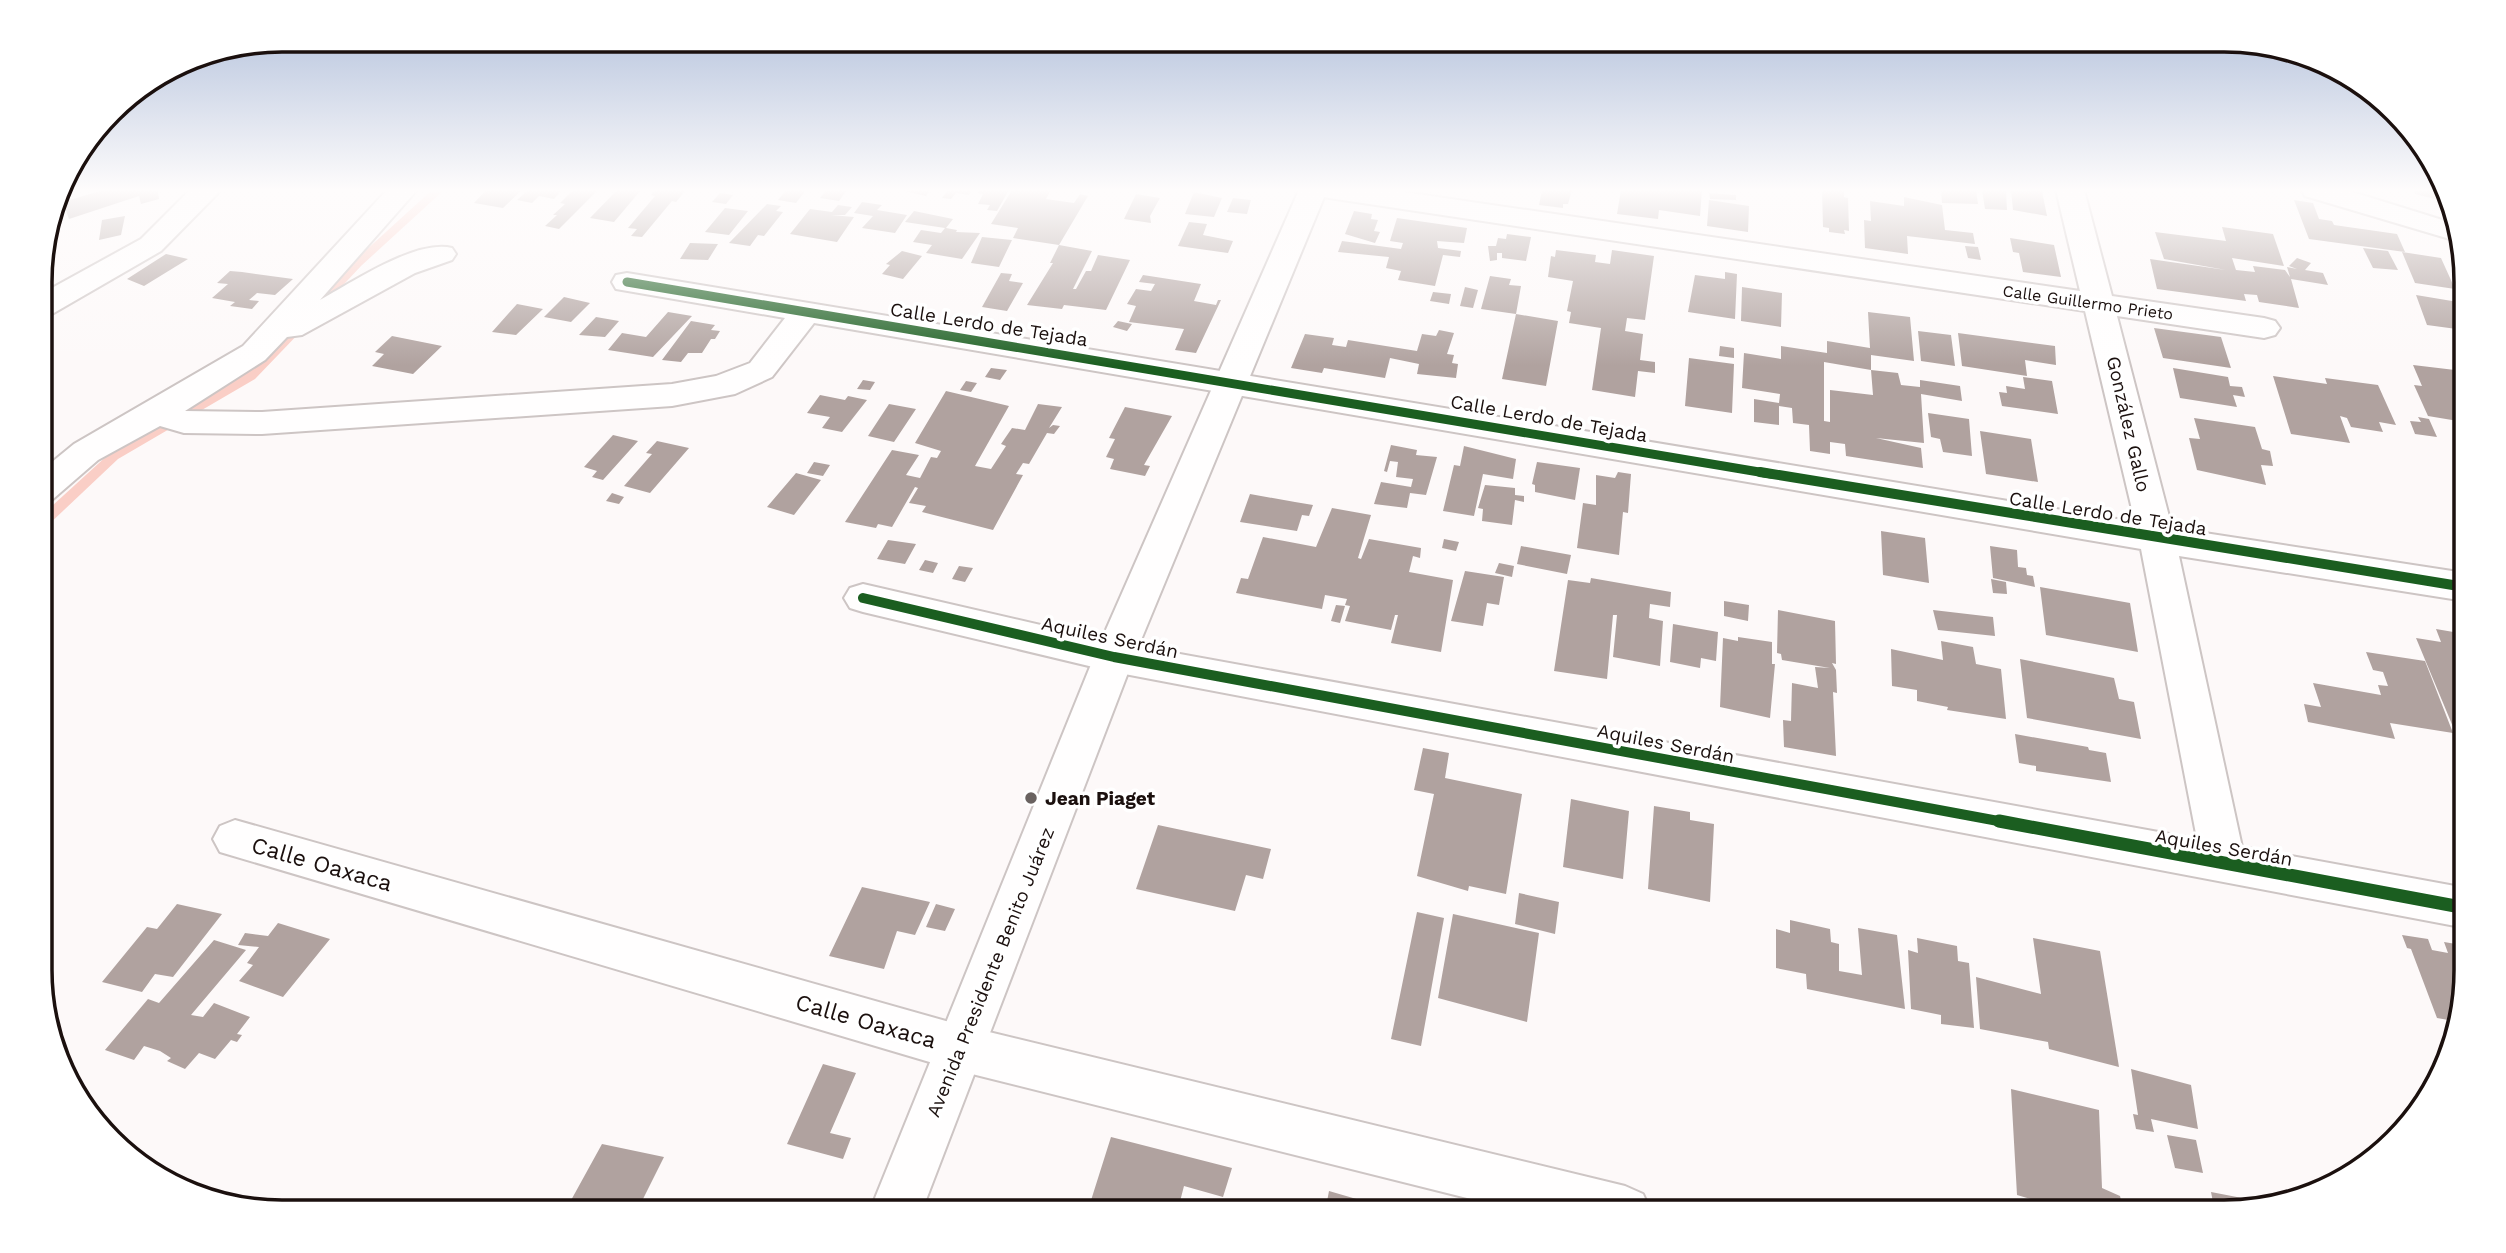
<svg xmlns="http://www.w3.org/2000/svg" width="2506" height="1253" font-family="'Work Sans',sans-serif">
  <rect width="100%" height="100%" fill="#fdf9f9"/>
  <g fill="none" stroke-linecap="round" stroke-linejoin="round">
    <path fill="#facec6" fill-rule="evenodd" d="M432 190H444L361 266 318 312H310V308L353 262Z
      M300 321 304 322V328L255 379 118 459 46 527 41 529V516L110 453 247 373 296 322Z"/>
  </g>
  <path fill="#b0a29f" d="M103 190H154L158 191 159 199 141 204 139 196 69 219 63 202Z
    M486 190H522L503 208 474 203Z
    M528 190H562L554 199 539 196 532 203 517 200Z
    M573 190H598L559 229 545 226 557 215H553L565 204 560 203Z
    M617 190H641L614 222 590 218Z
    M655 190H686L676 202 672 201 642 237 631 236 637 229 628 228 655 196 651 195Z
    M786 190H806L796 203 778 200Z
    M826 190H847L839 201 820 198Z
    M899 190H930L926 196Z
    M948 190H972L969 195 956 193 951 199 942 198Z
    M979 190H1009L997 211 987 210 990 205 978 204 983 194 977 193Z
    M1012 190H1051L1046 199 1074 203 1080 194 1088 196 1059 245 1013 238 1018 228 991 224Z
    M1542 190H1572L1568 204H1563V208L1539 205Z
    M1621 190H1702L1700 216 1659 210 1658 219 1617 214Z
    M1822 190H1844V197L1848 198 1849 231 1844 230 1845 234 1829 232V228L1823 227Z
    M1941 190H1976L1978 204 1942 203Z
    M1982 190H2006L2007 210 1985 209Z
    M2011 190 2042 191 2047 216 2013 210Z
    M2415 190H2439V200L2415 194Z
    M1194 192 1222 198 1214 217 1185 214Z
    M720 193 733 195 726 204 712 202Z
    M1709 193 1736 195V200L1710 199Z
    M1136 194 1160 198 1150 216 1151 223 1124 219Z
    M1904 197 1942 205 1945 230 1973 233 1975 244 1907 236 1908 254 1865 248 1864 220 1871 221 1870 201 1904 206Z
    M1233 198 1251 200 1247 214 1227 212Z
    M1709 200 1749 206 1748 232 1707 226Z
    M2294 200 2313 203 2319 219 2332 221 2334 225 2397 234 2405 252 2309 239Z
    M862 202 882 205 877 210 907 215 895 233 862 228 873 216 854 213Z
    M767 204 781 206 776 211 783 212 764 236 758 235 750 246 729 243Z
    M838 205 852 207 845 215H831L854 217 837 242 790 234 810 209 832 212Z
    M725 208 748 211 729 235 705 232Z
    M914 211 953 219 946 228 957 230 956 232 980 233 962 259 926 253 932 245 913 242 921 230 941 233 945 228 905 222Z
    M1354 211 1372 214 1371 219 1378 220 1374 231 1380 232 1375 243 1345 234Z
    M125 216 121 235 99 240 102 220Z
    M1397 218 1467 228 1464 243 1437 241 1438 248 1461 251 1460 257 1443 255 1435 286 1398 280 1401 271 1386 268 1389 257 1338 252 1342 241 1401 249 1403 243 1390 241Z
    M1189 222 1207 224 1203 235 1233 241 1228 253 1178 246Z
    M2222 227 2273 234 2284 266 2232 258 2236 270 2255 272 2253 266 2285 270 2290 277 2287 267 2297 269 2289 266 2297 258 2311 263 2305 270 2323 273 2328 285 2291 279 2299 308 2259 302 2257 295 2244 294 2246 301 2157 289 2150 259 2226 270 2164 259 2155 232 2226 241Z
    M1507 234 1531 237 1526 261 1502 258V253H1497V260L1490 261 1488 246H1496L1498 238 1506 239Z
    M982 237 1012 240 999 267 971 263Z
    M2010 238 2054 245 2061 277 2023 272 2019 253 2013 252Z
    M690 243 718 244 708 260 680 259Z
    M1059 245 1092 251 1073 289H1076L1086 271H1091L1098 255 1130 260 1106 310 1064 305 1062 309 1027 305 1053 263H1050Z
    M1965 246 1978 247 1981 260 1968 258Z
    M2363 248 2388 251 2398 270 2373 268Z
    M1556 250 1596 255 1595 262 1610 264 1612 250 1654 256 1645 320 1627 318 1625 331 1643 334 1640 360 1655 362V373L1638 371 1635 397 1592 390 1601 328 1569 323 1571 312 1567 311 1573 281 1548 277 1551 256 1555 257Z
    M902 251 922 256 903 279 882 274 890 265 886 264Z
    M2402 252 2441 258 2455 289 2415 283Z
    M166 254 188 259 144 286 127 279Z
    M230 271 242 272 293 279 275 295 257 293 249 300 259 301 252 309 230 306 235 302 212 298 228 284 217 283Z
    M1725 272 1737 274 1735 319 1688 312 1695 275 1725 279Z
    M1001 273 1012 274 1009 281 1023 283 1007 311 982 307Z
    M1143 275 1201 284 1194 301 1216 305 1218 300H1221L1196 353 1175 350 1184 329 1129 322 1136 306 1127 304 1136 289 1151 291 1155 284 1139 282Z
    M1490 276 1511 279 1509 285 1521 286 1516 314 1558 321 1546 386 1502 379 1516 314 1481 309Z
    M1465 287 1478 290 1473 308 1460 306Z
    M1742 287 1782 293 1781 327 1741 321Z
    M1433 292 1451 294 1449 304 1430 301Z
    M2416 295 2464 303V330L2427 325Z
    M564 297 590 303 571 322 544 317Z
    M517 304 543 309 516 335 492 332Z
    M668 312 692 316 653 357 608 350 622 333 646 337Z
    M1868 312 1910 317 1914 361 1871 355V370L1824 362V421L1830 422V390L1873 395 1871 370 1898 373 1901 385 1920 387V380L1960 386 1962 401 1921 394 1924 443 1876 438 1921 448 1923 468 1846 456 1845 444 1830 442V454L1810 451 1809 425 1793 423 1792 408 1779 406V425L1754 422V399L1779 403 1780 394 1742 388 1744 353 1781 359V346L1827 353V341L1870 348Z
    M596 317 619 321 605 337 579 335Z
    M691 321 715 325 711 330 720 331 715 339H711L702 353H688L681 362 662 360Z
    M1118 321 1132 324 1127 331 1113 327Z
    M2154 328 2221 337 2231 368 2163 358Z
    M1439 330 1454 333 1447 354 1454 355 1452 363 1458 364 1456 378 1417 374 1419 364 1390 358 1385 378 1324 368 1322 373 1291 368 1305 334 1334 338 1332 345 1346 347 1348 340 1417 351 1422 334 1436 336Z
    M1918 331 1951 335 1955 366 1921 361Z
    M1958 333 2055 346 2056 365 2025 360 2027 376 1962 366Z
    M392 336 442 346 413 374 372 366 384 354 375 352Z
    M1720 346 1734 348V358L1719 356Z
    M1689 358 1734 364 1732 413 1685 406Z
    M2413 365 2455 370 2464 390V422L2428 416 2414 385 2422 386Z
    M991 368 1007 370 1000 380 985 377Z
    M2173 368 2228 377 2230 386 2242 387 2245 397 2233 395 2237 407 2180 398Z
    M2273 376 2327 384 2325 378 2378 385 2396 425 2379 422 2383 432 2351 427 2347 418 2340 416 2350 443 2291 434Z
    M2023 377 2052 381 2058 414 2002 406 1999 392 2007 393 2006 386 2025 389Z
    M863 380 875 382 870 390 857 389Z
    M966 381 977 383 971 392 960 390Z
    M946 391 1009 406 975 466 991 469 1006 446 1001 444 1012 428 1025 430 1038 404 1062 407 1049 428 1053 425 1060 426 1054 434 1047 433 1029 464 1023 463 1016 474 1023 475 993 530 922 512 926 506 909 503 918 488 915 487 892 527 878 524 876 528 845 522 892 450 919 455 906 475 920 478 931 457 937 458 941 451 915 443Z
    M820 395 845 400 848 396 867 400 842 432 822 428 830 417 807 413Z
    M889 404 916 409 894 442 868 436Z
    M1125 407 1172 416 1144 465 1150 466 1145 476 1110 469 1114 459 1106 457 1115 439 1109 438Z
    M1928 413 1969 419 1972 456 1943 452 1940 439 1931 437Z
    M2418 417 2429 419 2437 437 2415 434 2410 421 2421 422Z
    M2194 418 2255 427 2262 449 2270 451 2273 466 2261 465 2266 485 2197 470 2189 438 2200 439Z
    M1980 431 2031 439 2038 482 1986 474Z
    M613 435 638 441 603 480 592 477 597 471 584 467Z
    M657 441 689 448 650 493 624 486 652 454 646 453Z
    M1391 445 1417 450 1416 455 1437 457 1426 495 1410 493 1407 508 1374 504 1381 482 1411 487 1413 479 1396 477 1398 462 1390 461 1387 472 1384 471Z
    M1464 446 1516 459 1513 479 1483 474 1474 516 1443 511 1454 465 1460 466Z
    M814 462 830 465 823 476 807 473Z
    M1537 462 1580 468 1575 500 1535 492V485L1532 484Z
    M1618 472 1631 474 1628 513 1623 512 1619 555 1577 548 1583 503 1596 505V475L1615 478Z
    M796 473 821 480 794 515 767 507Z
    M1485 485 1515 488V495L1524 496V502L1515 500 1512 525 1482 521 1483 509 1478 508Z
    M612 493 624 497 619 504 606 501Z
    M1250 494 1295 502 1313 505 1309 516 1302 515 1297 531 1240 522Z
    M1332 508 1371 515 1358 558 1361 559 1369 539 1421 548 1420 558 1413 556 1409 572 1453 580 1441 652 1391 643 1398 615H1395L1391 630 1345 621 1350 606 1345 605 1347 599 1325 595 1322 609 1236 593 1241 578 1248 579 1263 537 1316 547Z
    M1881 531 1925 538 1929 583 1883 575Z
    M1444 539 1459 542 1456 551 1442 548Z
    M888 540 916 544 905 564 877 559Z
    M1521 546 1571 555 1567 574 1517 564Z
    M1990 546 2017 550 2018 567 2026 568 2027 575 2033 576 2035 587 1993 578Z
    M925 560 938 563 933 573 919 570Z
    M1499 563 1514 566 1512 577 1495 573Z
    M959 566 973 568 965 582 952 579Z
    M1465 571 1504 577 1499 605 1487 603 1483 626 1451 621Z
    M1591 578 1671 592 1670 607 1650 604 1649 618 1663 621 1660 666 1613 657 1617 615H1613L1607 679 1554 671 1568 580 1590 583Z
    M1991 579 2006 582 2007 594 1993 593Z
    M2040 587 2130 603 2138 652 2046 635Z
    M1724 601 1749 605 1748 621 1724 616Z
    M1336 605 1345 606 1340 623 1331 621Z
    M1778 610 1835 621 1836 664 1832 663 1836 670 1837 693 1833 692 1836 756 1784 747 1783 720 1791 721 1792 683 1818 688 1815 667 1830 668 1782 660 1781 654 1777 653Z
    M1933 610 1993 617 1995 636 1938 630Z
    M1673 624 1718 632 1716 661 1701 658 1700 668 1670 662Z
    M2436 629 2465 634V735L2456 734 2416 638 2441 642Z
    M1738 637 1772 642V664H1775L1770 718 1720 707 1723 638 1738 641Z
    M1941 641 1973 647 1976 664 2001 669 2006 719 1947 710 1948 707 1917 701V690L1892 686 1891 649 1943 660Z
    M2366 652 2425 661 2453 733 2390 723 2395 739 2308 722 2304 704 2321 707 2313 683 2381 695 2378 685 2388 686 2383 672 2373 670Z
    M2020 659 2114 678 2119 699 2134 702 2141 739 2027 718Z
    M2015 734 2088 747 2089 750 2106 753 2111 782 2036 771V766L2019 763Z
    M1423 748 1449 753 1445 778 1522 794 1506 894 1469 886 1468 891 1417 876 1434 794 1414 790Z
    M1571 799 1629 811 1623 879 1563 867Z
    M1654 806 1690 812V820L1714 824 1710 902 1648 889Z
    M1158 825 1271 849 1263 879 1246 875 1235 911 1136 889Z
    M862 887 930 902 915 935 897 931 884 969 829 956Z
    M1519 893 1559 902 1555 934 1515 924Z
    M177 904 222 914 173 977 155 974 142 992 102 982 147 927 157 929Z
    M936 904 955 909 945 931 926 927Z
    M1417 912 1444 918 1421 1046 1391 1039Z
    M1453 914 1539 933 1527 1022 1438 998Z
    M1790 920 1830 929 1831 942 1839 944V971L1862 975 1858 928 1897 935 1905 1009 1807 989 1806 974 1776 968V929L1790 933Z
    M278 923 330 939 283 997 239 981 253 965 247 963 259 947 238 945 245 933 268 936Z
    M2402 935 2428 939 2432 950 2448 953 2444 942 2462 945 2466 971 2454 1021 2437 1018 2411 949 2407 948Z
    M1917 938 1957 946 1958 961 1969 963 1974 1028 1941 1024V1015L1911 1009 1908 950 1918 953Z
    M2033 938 2100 951 2119 1067 2049 1049 2048 1042 1980 1029 1976 977 2041 994Z
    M214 940 246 950 191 1015 203 1017 214 1003 250 1017 237 1034 242 1035 237 1042 231 1040 215 1059 199 1053 185 1069 167 1061 171 1058 160 1051 144 1046 134 1060 105 1050 148 999 159 1003Z
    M823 1064 856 1073 830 1133 851 1138 843 1159 787 1144Z
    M2131 1069 2191 1085 2198 1129 2151 1119 2154 1132 2136 1129 2133 1114 2138 1115Z
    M2011 1089 2099 1110 2102 1188 2120 1196 2124 1212H2076L2017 1195Z
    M2167 1135 2196 1140 2203 1173 2175 1168Z
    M1111 1137 1232 1168 1223 1197 1184 1186 1177 1213H1087Z
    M602 1144 664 1157 640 1205 666 1213H564Z
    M1329 1191 1401 1212H1325Z
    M2211 1192 2242 1198 2245 1210 2215 1212Z"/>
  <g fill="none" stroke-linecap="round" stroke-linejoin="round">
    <defs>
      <path id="minor" d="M190 190H221L161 251 52 314 41 317V294L141 239Z
        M387 190H417L320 300C351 283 416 239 452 248L456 254 452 260 415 273 302 335 287 337 265 360 185 411 262 412 672 384 716 376 750 363 785 318 616 289 612 282 616 275 627 273 2135 522 2085 311 1329 198 1319 196 1315 190H1390L2080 291 2056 190H2084L2112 296 2264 318 2275 321 2280 328 2275 335 2264 338 2117 316 2172 528 2465 573V601L2179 556 2242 847 2466 888V928L1114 672 863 612 850 608 844 598 850 588 863 584 1114 642 2197 839 2141 549 814 323 772 377 735 394 672 406 262 434 184 433 160 426 98 460 53 499 41 502V471L74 444 243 346Z
        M2301 190H2346L2452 223 2460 242 2305 196Z
        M235 820 960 1025 1625 1186 1643 1194 1651 1212H1523L960 1071 220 852 213 839 220 826Z"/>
      <path id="tertiary" d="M1299 190H1327L1134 657 921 1213H869L1094 657Z"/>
    </defs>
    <use href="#minor" stroke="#cdc5c4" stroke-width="4"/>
    <use href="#tertiary" stroke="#cdc5c4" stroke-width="4"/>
    <use href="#minor" fill="#fffefe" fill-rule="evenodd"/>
    <use href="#tertiary" fill="#fffefe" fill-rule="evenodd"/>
    <defs>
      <path id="cycleway-far2" d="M627 282 1771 474"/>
      <path id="cycleway-far1" d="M1760 472 2465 587
        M863 598 1114 657 2009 823"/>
      <path id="cycleway" d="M1999 821 2466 908"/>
    </defs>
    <use href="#cycleway-far2" stroke="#fff" stroke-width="12"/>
    <use href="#cycleway-far1" stroke="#fff" stroke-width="15"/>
    <use href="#cycleway" stroke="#fff" stroke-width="18"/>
    <use href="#cycleway-far2" stroke="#1b5e20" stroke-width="9"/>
    <use href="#cycleway-far1" stroke="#1b5e20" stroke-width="10"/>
    <use href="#cycleway" stroke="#1b5e20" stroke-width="13"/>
  </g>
  <linearGradient id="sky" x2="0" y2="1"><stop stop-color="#afbeda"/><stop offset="0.52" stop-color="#fefcfc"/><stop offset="1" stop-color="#fefcfc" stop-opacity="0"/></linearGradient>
  <rect width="2506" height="366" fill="url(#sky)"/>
  <circle fill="#6a6260" stroke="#fff" stroke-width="2.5" cx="1031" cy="798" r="7"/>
  <g text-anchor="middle" stroke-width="7" stroke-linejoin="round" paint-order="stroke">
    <g font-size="16" fill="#1b100e" stroke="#fff">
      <text transform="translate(2088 302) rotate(8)" y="6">Calle Guillermo Prieto</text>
    </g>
    <g font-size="19" fill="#1b100e" stroke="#fff">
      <text transform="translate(989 324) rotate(9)" y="7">Calle Lerdo de Tejada</text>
      <text transform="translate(1549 418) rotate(10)" y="7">Calle Lerdo de Tejada</text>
      <text transform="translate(2129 424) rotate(77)" y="7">González Gallo</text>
      <text transform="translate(2108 513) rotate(9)" y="7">Calle Lerdo de Tejada</text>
      <text transform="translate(1110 637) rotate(12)" y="7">Aquiles Serdán</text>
      <text transform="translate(1666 743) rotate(11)" y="7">Aquiles Serdán</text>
      <text transform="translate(2224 847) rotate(10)" y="7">Aquiles Serdán</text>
      <text transform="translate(990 972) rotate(-68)" y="7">Avenida Presidente Benito Juárez</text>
    </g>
    <g font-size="19" font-weight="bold" fill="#1b100e" stroke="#fff" text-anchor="start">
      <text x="1045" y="805">Jean Piaget</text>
    </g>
    <g font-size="23" fill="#1b100e" stroke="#fff">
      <text transform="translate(322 864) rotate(16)" y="8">Calle Oaxaca</text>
      <text transform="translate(866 1021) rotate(16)" y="8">Calle Oaxaca</text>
    </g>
  </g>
  <path d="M0 0H2506V1253H0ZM282 52H2224A230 230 0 0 1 2454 282V970A230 230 0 0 1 2224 1200H282A230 230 0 0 1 52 970V282A230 230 0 0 1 282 52Z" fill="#fff" fill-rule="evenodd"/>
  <path fill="none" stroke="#1b100e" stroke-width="3.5" d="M282 52H2224A230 230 0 0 1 2454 282V970A230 230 0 0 1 2224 1200H282A230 230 0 0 1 52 970V282A230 230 0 0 1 282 52Z"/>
</svg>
